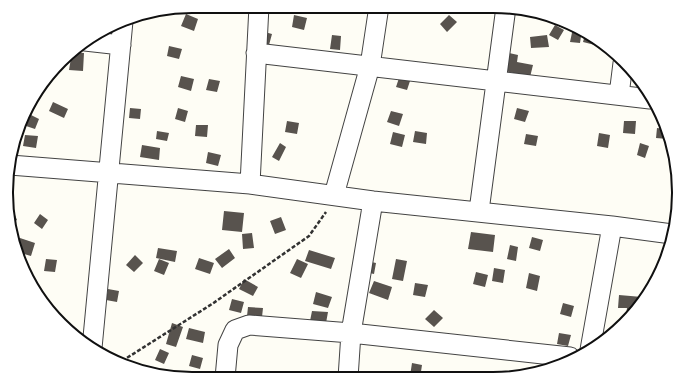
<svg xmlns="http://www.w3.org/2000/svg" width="685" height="385" font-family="Merriweather,serif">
  <rect width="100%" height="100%" fill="#fefdf5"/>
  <path fill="#58534e" d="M316 6H328L326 14 315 10Z
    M443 6H454L451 14 442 10Z
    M457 6H480L479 14 456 12Z
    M186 14 198 19 194 31 181 26Z
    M294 15 307 18 304 30 292 27Z
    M449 15 457 22 447 32 440 24Z
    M555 25 564 30 558 40 549 35Z
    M573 28 582 30 580 43 570 42Z
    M261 31 272 34 269 45 259 43Z
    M586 31 596 40 595 45 583 42Z
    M332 35 341 36 340 50 330 49Z
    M547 35 549 47 531 48 530 37Z
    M169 46 182 49 179 59 167 56Z
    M496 50 518 55 517 62 533 65 530 77 492 68Z
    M72 52 84 53 83 71 69 70Z
    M400 75 411 78 407 90 396 87Z
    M181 76 194 79 191 91 178 87Z
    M209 79 220 81 217 92 206 90Z
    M53 102 68 109 64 118 49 111Z
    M130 108 141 109 140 119 129 118Z
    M178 108 188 111 185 122 175 119Z
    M517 108 529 111 525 122 514 119Z
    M391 111 403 114 399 126 387 122Z
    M31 115 39 119 35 129 26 126Z
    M287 121 299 123 297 134 285 132Z
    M624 121H636L635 134 623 133Z
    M196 125H208L207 137 195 136Z
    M657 128 665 129 668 139 656 138Z
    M157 131 169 133 167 141 156 139Z
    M415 131 427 133 426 144 413 142Z
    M393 132 405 135 402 147 390 144Z
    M599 133 610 135 608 148 597 146Z
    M526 134 538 136 536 146 524 144Z
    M25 135 38 136 36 148 23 146Z
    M280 143 286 147 279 161 272 157Z
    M640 143 649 146 645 158 637 155Z
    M142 145 160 148 159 160 140 157Z
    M208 152 221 155 218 166 206 163Z
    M13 210 17 220 11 223 8 212Z
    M224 211 244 213 242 232 222 230Z
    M40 214 48 220 42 229 34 223Z
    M281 217 286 230 275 234 270 221Z
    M471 232 495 235 493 252 468 249Z
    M252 233 254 248 243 249 242 234Z
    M532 237 543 240 540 251 529 248Z
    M20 238 35 243 31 256 17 252 16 248Z
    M510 245 518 247 516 261 507 259Z
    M158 248 177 251 175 262 156 258Z
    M229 249 235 258 222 268 215 259Z
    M309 250 335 258 331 269 305 261Z
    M135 255 143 263 134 272 126 265Z
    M199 258 214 263 210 274 195 269Z
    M46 259 57 260 55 272 44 271Z
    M159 259 169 263 164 275 154 271Z
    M297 259 308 264 301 278 290 273Z
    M396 259 407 261 403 281 392 279Z
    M367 261 376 263 374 274 365 272Z
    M494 268 505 270 503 283 492 281Z
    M476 272 488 275 485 287 473 284Z
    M529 273 540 276 537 291 526 288Z
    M244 279 258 287 253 296 239 289Z
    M374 281 392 287 388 300 369 293Z
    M415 283 428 285 425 297 413 295Z
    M108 289 119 291 117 302 106 300Z
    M316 292 332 297 328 308 313 304Z
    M619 295 642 297 641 299 626 315 627 308H618Z
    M232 299 244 302 241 313 229 310Z
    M563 303 574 306 571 317 560 314Z
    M248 307 263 308 262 317 247 316Z
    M434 310 443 318 434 327 425 319Z
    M312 311 328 312 326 323 310 321Z
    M172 323 183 327 176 347 166 344Z
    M189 328 205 332 203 343 186 339Z
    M559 333 571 335 568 346 557 344Z
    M160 349 169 353 164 364 155 360Z
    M192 355 203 358 200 369 189 366Z
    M412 363 422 365 420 378 410 376Z"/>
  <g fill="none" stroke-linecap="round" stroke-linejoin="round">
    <defs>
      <path id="street" d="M85 41 121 45
        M256 53 650 99
        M619 95 623 63
        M10 165 250 184 373 201 612 226 672 234
        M250 184 259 6
        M334 195 370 66 379 6
        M479 211 506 7
        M92 348 123 21
        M590 350 612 226
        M225 378 228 345 235 330 249 325 351 333 570 357
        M348 378 351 333 373 201"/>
    </defs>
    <use href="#street" stroke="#434343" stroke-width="21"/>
    <path stroke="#323232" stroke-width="2.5" stroke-dasharray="4 2" stroke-linecap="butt" d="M122 361 212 304 309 236 326 212"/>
    <use href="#street" stroke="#fff" stroke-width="19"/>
  </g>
  <path d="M0 0H685V385H0ZM192 13H493A179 179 0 0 1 672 192V193A179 179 0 0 1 493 372H192A179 179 0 0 1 13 193V192A179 179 0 0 1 192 13Z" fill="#fff" fill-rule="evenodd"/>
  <path fill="none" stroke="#101010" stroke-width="2" d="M192 13H493A179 179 0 0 1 672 192V193A179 179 0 0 1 493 372H192A179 179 0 0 1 13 193V192A179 179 0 0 1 192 13Z"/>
</svg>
